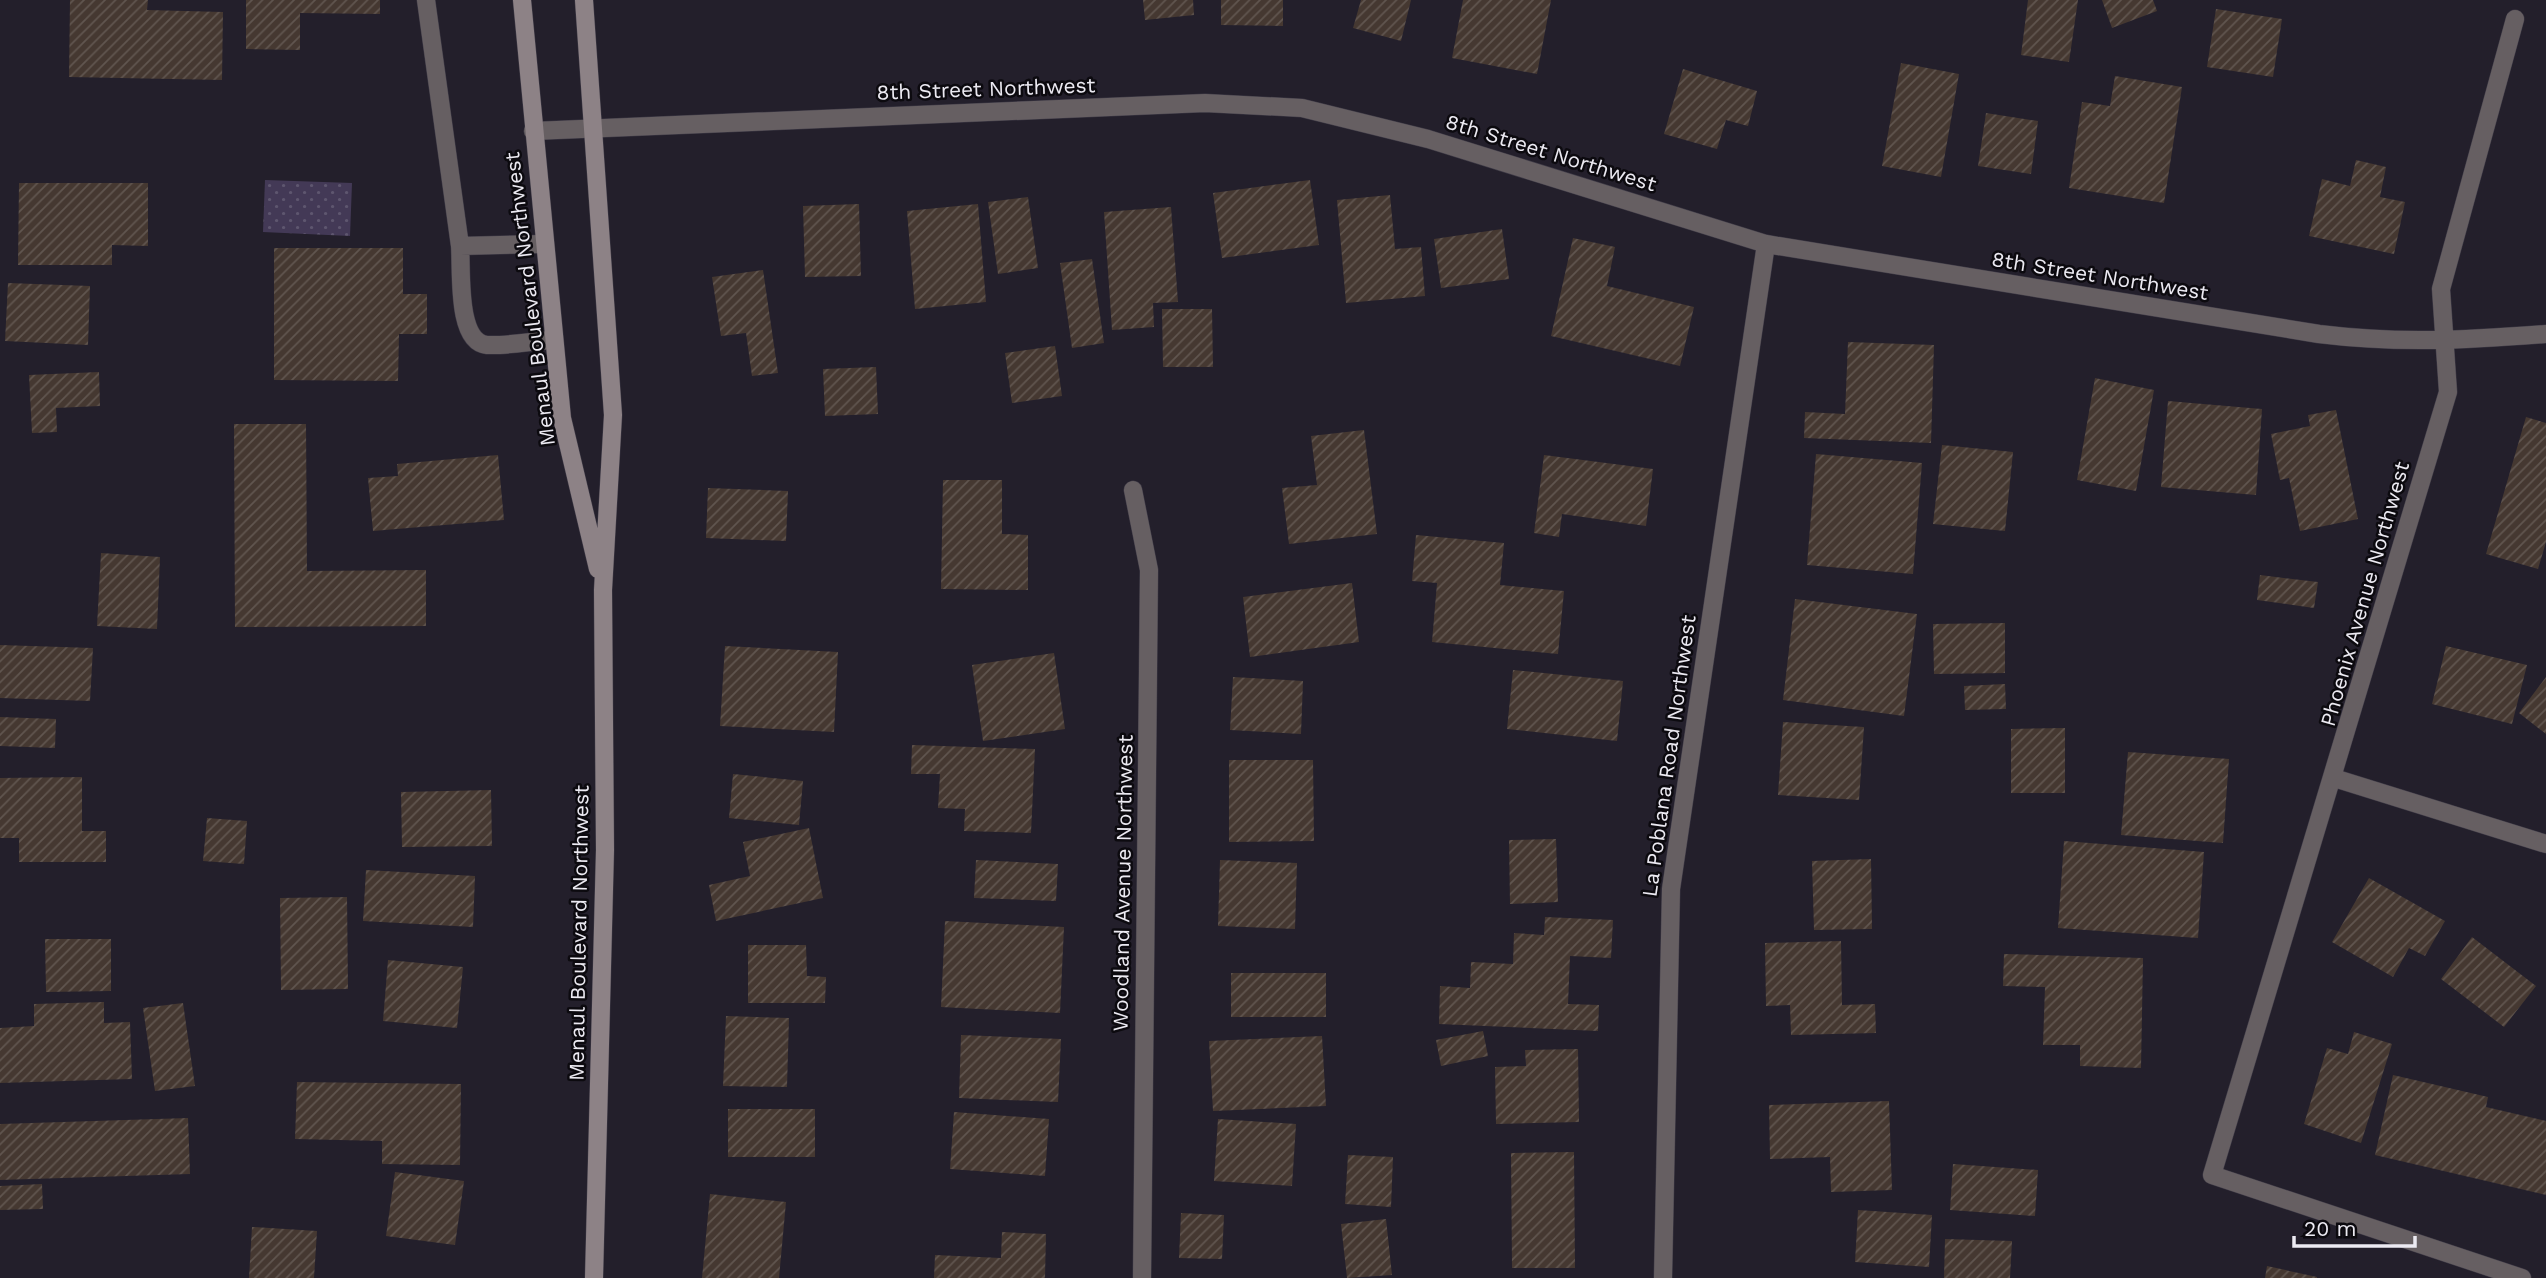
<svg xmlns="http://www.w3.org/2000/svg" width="2546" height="1278" font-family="'Work Sans',sans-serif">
  <defs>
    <pattern id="grass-dots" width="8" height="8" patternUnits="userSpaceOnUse" patternTransform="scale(1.75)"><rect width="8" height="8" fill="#433956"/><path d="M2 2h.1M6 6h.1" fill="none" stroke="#5e566f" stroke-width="1.8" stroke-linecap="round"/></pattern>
    <pattern id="building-hatch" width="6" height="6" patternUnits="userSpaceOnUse" patternTransform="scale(1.75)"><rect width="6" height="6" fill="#453831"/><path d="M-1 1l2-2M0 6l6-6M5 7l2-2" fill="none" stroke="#60554f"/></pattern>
  </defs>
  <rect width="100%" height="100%" fill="#231f2b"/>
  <path fill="url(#grass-dots)" d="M265 180 352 183 350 236 263 232Z"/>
  <path fill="url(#building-hatch)" d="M70 0H148L147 10 223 12 222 80 69 77Z
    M246 0H380V14L300 13V50L246 49Z
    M1143 0H1193L1194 15 1145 20Z
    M1221 0H1283V26L1221 25Z
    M1361 0H1411L1401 41 1353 28Z
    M1463 0H1551L1537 74 1452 58Z
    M2028 0H2078L2069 62 2021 55Z
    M2102 0H2153L2157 11 2112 28Z
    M2216 9 2282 19 2273 77 2207 67Z
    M1901 63 1959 74 1941 177 1882 166Z
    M1683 69 1757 91 1748 126 1726 120 1717 149 1664 134Z
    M2115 76 2182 87 2164 203 2069 188 2082 102 2110 106Z
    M1986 113 2038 121 2031 174 1978 166Z
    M2356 160 2386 167 2380 197 2405 202 2394 254 2309 236 2322 179 2350 186Z
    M1310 180 1319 245 1222 258 1213 193Z
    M19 183H148V246L112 245V265H18Z
    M1390 195 1395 249 1421 247 1425 296 1346 303 1337 200Z
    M1028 197 1038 268 998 274 988 202Z
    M859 204 861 276 805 277 803 206Z
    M978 204 986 302 915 309 907 211Z
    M1171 207 1178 302 1153 303 1154 327 1112 330 1104 212Z
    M1502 229 1509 279 1441 288 1434 239Z
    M1573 238 1615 247 1607 286 1694 307 1680 366 1551 336Z
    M274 248H403V294H427V334H399L398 381 274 380Z
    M1092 259 1104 343 1072 348 1060 263Z
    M763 270 778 373 752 376 746 333 721 336 712 277Z
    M8 283 90 286 88 345 5 341Z
    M1162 309H1212L1213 367H1163Z
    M1848 342 1934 345 1931 443 1804 438 1805 412 1845 414Z
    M1055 346 1062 396 1012 403 1005 353Z
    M876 367 878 414 825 416 823 369Z
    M99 372 100 406 56 408 57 432 32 433 29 375Z
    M2095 378 2154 390 2136 491 2077 480Z
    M2168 401 2262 409 2256 495 2161 487Z
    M2336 410 2358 519 2300 531 2289 478 2280 480 2271 434 2310 426 2308 415Z
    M2526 417 2546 423V542L2538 569 2486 554Z
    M234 424H306L307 571 426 570V626L235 627Z
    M1364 430 1377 534 1289 544 1282 488 1317 485 1311 436Z
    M1942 445 2013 452 2005 531 1933 524Z
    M1816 454 1922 463 1913 574 1807 565Z
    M498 455 504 520 373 531 368 478 398 476 397 464Z
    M1544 455 1653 469 1646 526 1562 514 1559 537 1534 533Z
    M943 480H1002V534L1028 535V590L941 589Z
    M708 488 788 491 786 541 706 538Z
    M1416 535 1504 543 1500 585 1564 591 1558 654 1432 642 1437 583 1412 581Z
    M101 553 160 557 157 629 97 626Z
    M2260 575 2318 582 2314 608 2257 600Z
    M1352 583 1359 642 1250 657 1243 597Z
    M1795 599 1917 614 1904 716 1783 700Z
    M2005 623V673L1934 674 1933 624Z
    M0 645 93 648 90 701 0 698Z
    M725 646 838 652 834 732 720 726Z
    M2446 646 2527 665 2512 724 2432 704Z
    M1054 653 1065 729 983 741 972 665Z
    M1513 670 1623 681 1617 741 1507 729Z
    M1233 677 1303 681 1301 734 1230 730Z
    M2546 677V734L2519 713Z
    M2005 684 2006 709 1965 710 1964 686Z
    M0 717 56 719 55 748 0 746Z
    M1783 722 1864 727 1859 800 1778 795Z
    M2065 728V793H2011V729Z
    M912 745 1035 749 1031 833 964 831 965 809 938 808 940 774H911Z
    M2128 752 2229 759 2223 843 2121 835Z
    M1229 760H1313L1314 841 1229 842Z
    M733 774 803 781 799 825 729 818Z
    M82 777V831H106V862H19V838H0V778Z
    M491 790 492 846 402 847 401 792Z
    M207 818 247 821 244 864 203 861Z
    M809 828 823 898 716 921 709 885 750 876 743 842Z
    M1556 839 1558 902 1510 904 1509 840Z
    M2064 841 2204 852 2198 938 2058 928Z
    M1871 859 1872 929 1814 930 1812 861Z
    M976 860 1058 864 1056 901 974 898Z
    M1220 860 1297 863 1295 929 1218 926Z
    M366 870 475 876 473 927 363 921Z
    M2369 878 2445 921 2425 956 2409 948 2393 977 2332 942Z
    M347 897 348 989 281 990 280 898Z
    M1545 917 1613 920 1611 958 1570 956 1568 1004 1599 1005 1598 1031 1439 1024 1440 986 1470 988 1471 962 1513 964 1514 933 1544 935Z
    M945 921 1064 927 1060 1013 941 1007Z
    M2472 937 2536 986 2504 1027 2441 979Z
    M45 939H111V991L46 992Z
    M1841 941 1842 1005 1875 1004 1876 1033 1791 1035 1790 1005 1766 1006 1765 943Z
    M748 945H806L807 976 826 977 825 1003H748Z
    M2004 954 2143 958 2141 1068 2080 1066V1045H2043L2045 987 2003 986Z
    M388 960 463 967 457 1028 383 1021Z
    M1231 973H1326V1017H1231Z
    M104 1002V1023L130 1022 132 1079 0 1083V1028L34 1026V1004Z
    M183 1003 195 1086 155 1091 143 1008Z
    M726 1016 789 1018 787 1087 723 1086Z
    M1483 1031 1488 1056 1441 1066 1436 1040Z
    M2354 1032 2392 1044 2361 1143 2304 1124 2327 1048 2348 1054Z
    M961 1035 1061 1039 1058 1102 959 1098Z
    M1322 1036 1326 1106 1213 1111 1209 1041Z
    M1578 1049 1579 1122 1496 1124 1495 1067 1526 1066 1525 1050Z
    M2393 1075 2488 1097 2486 1107 2546 1121V1195L2375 1155Z
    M297 1082 461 1084 460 1165 382 1164V1141L295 1139Z
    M1889 1101 1892 1190 1831 1192 1830 1157 1770 1159 1769 1105Z
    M728 1109H815V1157H728Z
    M954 1112 1049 1119 1045 1176 950 1169Z
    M188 1118 190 1174 0 1180V1124Z
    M1218 1119 1296 1124 1292 1186 1214 1181Z
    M1574 1152 1575 1268H1512L1511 1153Z
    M1348 1155 1393 1157 1391 1207 1345 1204Z
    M1953 1164 2038 1170 2035 1216 1950 1210Z
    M395 1172 464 1181 455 1245 386 1236Z
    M42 1184 43 1209 0 1210V1186Z
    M710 1194 786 1202 779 1278H702Z
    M1858 1210 1932 1215 1929 1267 1855 1262Z
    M1181 1213 1224 1215 1222 1259 1179 1258Z
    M1386 1219 1392 1275 1347 1278 1341 1224Z
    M252 1227 317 1231 314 1278H249Z
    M1002 1232 1046 1234 1045 1278H934L935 1255 1001 1258Z
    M1945 1239 2012 1241 2010 1278H1944Z
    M2267 1266 2317 1277V1278H2265Z"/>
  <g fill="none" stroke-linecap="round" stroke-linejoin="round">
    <defs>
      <path id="lane" d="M426 0 460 246 543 244
        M460 246C462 270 456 342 487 345 508 346 532 341 553 340"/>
      <path id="street" d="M2515 19 2441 289 2448 392 2212 1175 2522 1278
        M533 131 1205 103 1302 108 1428 139 1766 244 2319 334C2400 344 2465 340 2546 334
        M1133 490 1149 570 1142 1278
        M2334 778 2546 844
        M1663 1278 1671 889 1766 244"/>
      <path id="secondary" d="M522 0 562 418 598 569
        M584 0 613 415 603 590 605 850 594 1278"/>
    </defs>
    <use href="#lane" stroke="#3f3b47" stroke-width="19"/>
    <use href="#street" stroke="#3f3b47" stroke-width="19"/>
    <use href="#secondary" stroke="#3f3b47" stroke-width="19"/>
    <use href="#lane" stroke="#665f62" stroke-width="18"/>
    <use href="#street" stroke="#665f62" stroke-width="18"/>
    <use href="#secondary" stroke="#8d8286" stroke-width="18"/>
  </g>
  <g text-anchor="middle" stroke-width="5" stroke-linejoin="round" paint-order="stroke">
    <g font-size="21" fill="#eceaf2" stroke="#0c0a0f">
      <text transform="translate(986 89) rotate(-2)" y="7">8th Street Northwest</text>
      <text transform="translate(1551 153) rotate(17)" y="7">8th Street Northwest</text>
      <text transform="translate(2100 276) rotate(9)" y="7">8th Street Northwest</text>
      <text transform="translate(530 299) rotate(-97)" y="7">Menaul Boulevard Northwest</text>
      <text transform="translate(2365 594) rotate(-74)" y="7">Phoenix Avenue Northwest</text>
      <text transform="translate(1669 756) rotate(-82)" y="7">La Poblana Road Northwest</text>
      <text transform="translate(1123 883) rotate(-89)" y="7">Woodland Avenue Northwest</text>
      <text transform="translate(579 933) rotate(-89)" y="7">Menaul Boulevard Northwest</text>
    </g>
  </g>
  <path d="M2294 1236v10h121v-10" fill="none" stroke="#eceaf2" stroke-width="3.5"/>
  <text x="2304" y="1236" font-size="21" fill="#eceaf2" stroke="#0c0a0f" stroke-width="5" paint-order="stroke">20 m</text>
</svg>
